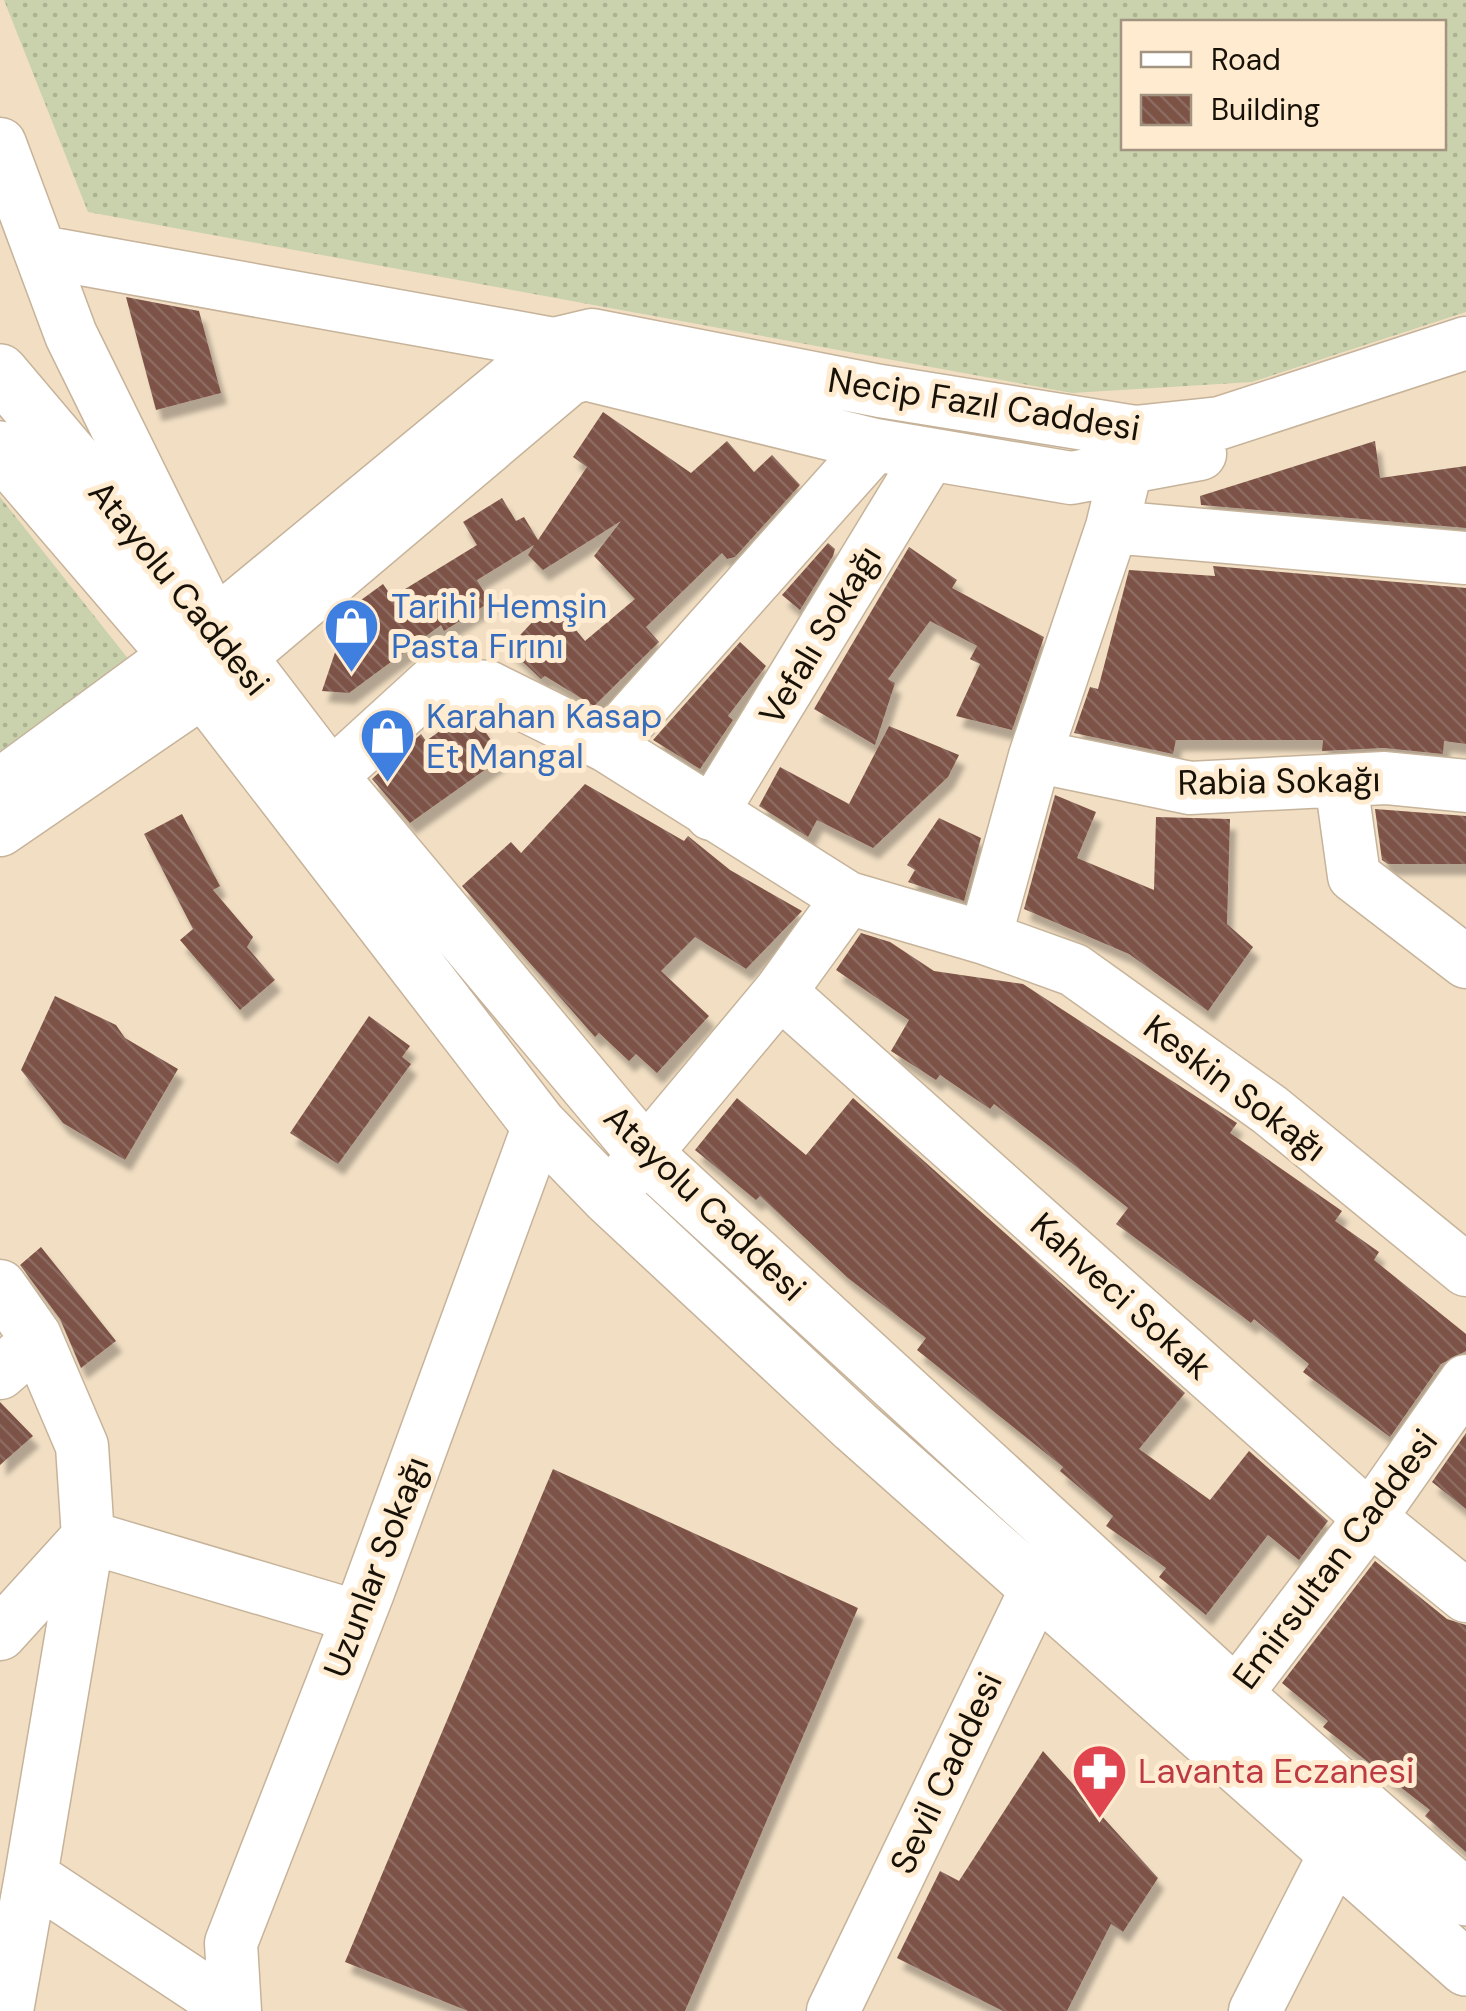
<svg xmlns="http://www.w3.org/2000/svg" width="1466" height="2011" font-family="'DM Sans',sans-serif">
  <defs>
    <pattern id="grass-dots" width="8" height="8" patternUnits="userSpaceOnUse" patternTransform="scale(2.5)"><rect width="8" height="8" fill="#c9d2ad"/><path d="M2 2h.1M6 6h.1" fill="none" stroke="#acb393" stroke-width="1.8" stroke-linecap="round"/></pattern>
    <pattern id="building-back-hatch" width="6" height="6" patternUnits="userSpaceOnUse" patternTransform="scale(2.5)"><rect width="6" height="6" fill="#7d5346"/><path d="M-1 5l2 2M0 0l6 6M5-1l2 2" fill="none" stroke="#8c6c62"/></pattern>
    <filter id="shadow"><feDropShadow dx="6" dy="11" stdDeviation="2.5" flood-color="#0004"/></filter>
  </defs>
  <rect width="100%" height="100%" fill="#f1dec3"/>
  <path fill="url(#grass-dots)" fill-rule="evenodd" d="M4 0H1466V312L1252 382 1072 393 88 212ZM1444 22V148H1124V22Z
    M0 497 145 680 0 768Z"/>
  <path fill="url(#building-back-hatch)" filter="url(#shadow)" d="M126 297 199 311 221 393 156 410Z
    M603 412 691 473 727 441 754 472 772 455 800 485 735 557 727 559 722 553 646 627 659 642 594 706 545 676 541 679 508 648 552 601 585 641 635 599 594 556 621 521 543 570 528 555 534 545 477 580 490 602 444 631 441 625 349 693 322 691 350 608 383 584 392 597 477 545 463 522 502 498 516 521 524 517 538 540 587 467 573 457Z
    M1375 441 1380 478 1466 466V528L1201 505 1200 496Z
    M828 543 835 549 833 556 800 610 782 595Z
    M909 547 957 580 952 588 1044 637 1012 730 956 716 980 664 970 659 977 646 930 621 888 679 895 683 875 745 814 709Z
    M1213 566 1466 588V744L1444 741 1443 754 1384 748 1322 751 1323 740H1176L1173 754 1074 733 1090 687 1098 689 1129 570 1215 576Z
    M740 642 766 666 728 716 733 720 700 769 653 740Z
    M462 715 474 716 503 757 410 823 372 779 421 734 426 741Z
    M889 726 959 755 948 777 873 848 817 820 808 837 759 806 780 767 849 804Z
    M585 784 684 841 688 836 730 870 802 911 746 969 695 937 661 971 709 1016 657 1073 636 1054 629 1061 599 1033 595 1037 462 886 511 842 521 853Z
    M1055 795 1096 812 1077 858 1154 890 1156 817 1230 819 1227 924 1253 947 1208 1011 1129 954 1024 909Z
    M1375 809 1466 816V864H1388L1382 860Z
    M182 814 220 886 213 890 253 937 247 947 275 980 240 1010 180 940 193 929 144 834Z
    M939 818 981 838 964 901 908 882 915 870 907 865Z
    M861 933 890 942 934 971 1023 984 1237 1123 1230 1133 1342 1211 1335 1221 1379 1252 1374 1260 1466 1334V1351L1441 1364 1390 1437 1303 1372 1309 1364 1254 1319 1251 1323 1116 1224 1128 1208 1074 1165 994 1104 990 1109 940 1075 936 1080 891 1051 909 1020 836 970Z
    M55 996 116 1025 125 1038 178 1069 125 1160 63 1123 21 1070Z
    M369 1016 410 1046 402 1057 411 1064 338 1164 290 1133Z
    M737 1098 806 1155 853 1098 1185 1393 1139 1449 1210 1500 1249 1451 1328 1521 1299 1560 1268 1535 1206 1615 1159 1577 1166 1568 1106 1526 1113 1516 1060 1471 1063 1467 917 1350 926 1338 848 1278 760 1196 756 1200 695 1150Z
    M41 1247 116 1341 81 1368 60 1319 20 1265Z
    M0 1402 33 1436 0 1465Z
    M1466 1433V1509L1432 1482Z
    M553 1469 858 1608 685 2011H468L345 1962Z
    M1375 1561 1447 1619 1466 1625V1852L1425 1816 1430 1810 1323 1727 1328 1721 1282 1683Z
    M1043 1751 1158 1878 1123 1932 1111 1924 1067 2011H1003L897 1958 940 1871 959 1881Z"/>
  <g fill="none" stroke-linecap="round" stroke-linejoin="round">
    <defs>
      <path id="minor" d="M0 144 71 335 214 625 554 344
        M42 252 554 344 592 335 880 391 1135 432 1220 423 1466 343
        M1133 440 1112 527 1035 756 985 938 1074 970 1270 1110 1466 1270
        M1112 527 1466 558
        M239 658 569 379 585 374 875 445 1071 478 1200 454
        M607 746 875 445
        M1035 756 1190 788 1385 778 1466 786
        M330 777 433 683 488 687 607 746 848 898 985 938
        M1341 782 1354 876 1466 962
        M0 785 177 655
        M711 814 929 456
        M0 830 203 691
        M780 992 1370 1518 1466 1596
        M609 1197 780 992 848 898
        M0 1286 35 1336 82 1446 88 1537 358 1617
        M0 1373 37 1341
        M0 1634 88 1537
        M1210 1728 1370 1518 1466 1381
        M31 1876 88 1537
        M7 2011 31 1876 235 2011
        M235 2011 231 1943 368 1592 539 1125
        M833 2011 1056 1548
        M1255 2011 1335 1854"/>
      <path id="major" d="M0 372 214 625 330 777 647 1156 1234 1694 1466 1898
        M0 449 177 655 539 1125 609 1197 855 1426 1466 1968"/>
    </defs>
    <use href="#minor" stroke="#c6b39a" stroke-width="55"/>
    <use href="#major" stroke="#c6b39a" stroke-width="58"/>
    <use href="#minor" stroke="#fff" stroke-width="52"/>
    <use href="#major" stroke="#fff" stroke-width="55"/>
  </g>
  <defs>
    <symbol id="shop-pin" viewBox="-11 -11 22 30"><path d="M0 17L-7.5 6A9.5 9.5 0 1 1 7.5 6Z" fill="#3f7fe0" stroke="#feebd0"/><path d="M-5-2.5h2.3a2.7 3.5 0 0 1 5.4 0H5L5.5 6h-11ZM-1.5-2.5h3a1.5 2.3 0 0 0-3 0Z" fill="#fff"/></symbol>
    <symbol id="pharmacy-pin" viewBox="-11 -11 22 30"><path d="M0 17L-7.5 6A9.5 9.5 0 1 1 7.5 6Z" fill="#e0444e" stroke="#feebd0"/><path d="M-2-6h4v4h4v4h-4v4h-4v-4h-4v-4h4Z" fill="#fff"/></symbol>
  </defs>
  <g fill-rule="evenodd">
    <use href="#shop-pin" x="320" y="594" width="63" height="86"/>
    <use href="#shop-pin" x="356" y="704" width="63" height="86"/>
    <use href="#pharmacy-pin" x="1068" y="1740" width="63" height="86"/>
  </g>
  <g text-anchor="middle" stroke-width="10" stroke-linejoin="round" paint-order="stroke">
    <g font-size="35" fill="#171108" stroke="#feebd0">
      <text transform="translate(984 404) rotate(9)" y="12">Necip Fazıl Caddesi</text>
      <text transform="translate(179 588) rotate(51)" y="12">Atayolu Caddesi</text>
      <text transform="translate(820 635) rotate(-59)" y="12">Vefalı Sokağı</text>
      <text transform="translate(1279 781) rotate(-1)" y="12">Rabia Sokağı</text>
      <text transform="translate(1235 1088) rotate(37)" y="12">Keskin Sokağı</text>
      <text transform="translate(705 1203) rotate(44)" y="12">Atayolu Caddesi</text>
      <text transform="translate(1121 1296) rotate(42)" y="12">Kahveci Sokak</text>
      <text transform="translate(1335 1559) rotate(-53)" y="12">Emirsultan Caddesi</text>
      <text transform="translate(376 1567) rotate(-69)" y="12">Uzunlar Sokağı</text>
      <text transform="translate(946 1773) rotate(-65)" y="12">Sevil Caddesi</text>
    </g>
    <g font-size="35" fill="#366cbe" stroke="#feebd0" text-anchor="start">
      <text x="391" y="618">Tarihi Hemşin<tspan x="391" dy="40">Pasta Fırını</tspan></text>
      <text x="426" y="728">Karahan Kasap<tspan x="426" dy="40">Et Mangal</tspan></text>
    </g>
    <g font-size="35" fill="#be3a42" stroke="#feebd0" text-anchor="start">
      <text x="1138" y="1783">Lavanta Eczanesi</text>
    </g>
  </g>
  <rect x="1121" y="20" width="325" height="130" fill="#feebd0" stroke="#a29480" stroke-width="2.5"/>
  <rect x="1141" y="52" width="50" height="15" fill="#ffffff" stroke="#a29480" stroke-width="2.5"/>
  <text x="1211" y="70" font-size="30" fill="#171108">Road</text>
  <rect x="1141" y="95" width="50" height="30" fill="url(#building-back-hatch)" stroke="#a29480" stroke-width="2.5"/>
  <text x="1211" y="120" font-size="30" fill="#171108">Building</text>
</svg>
